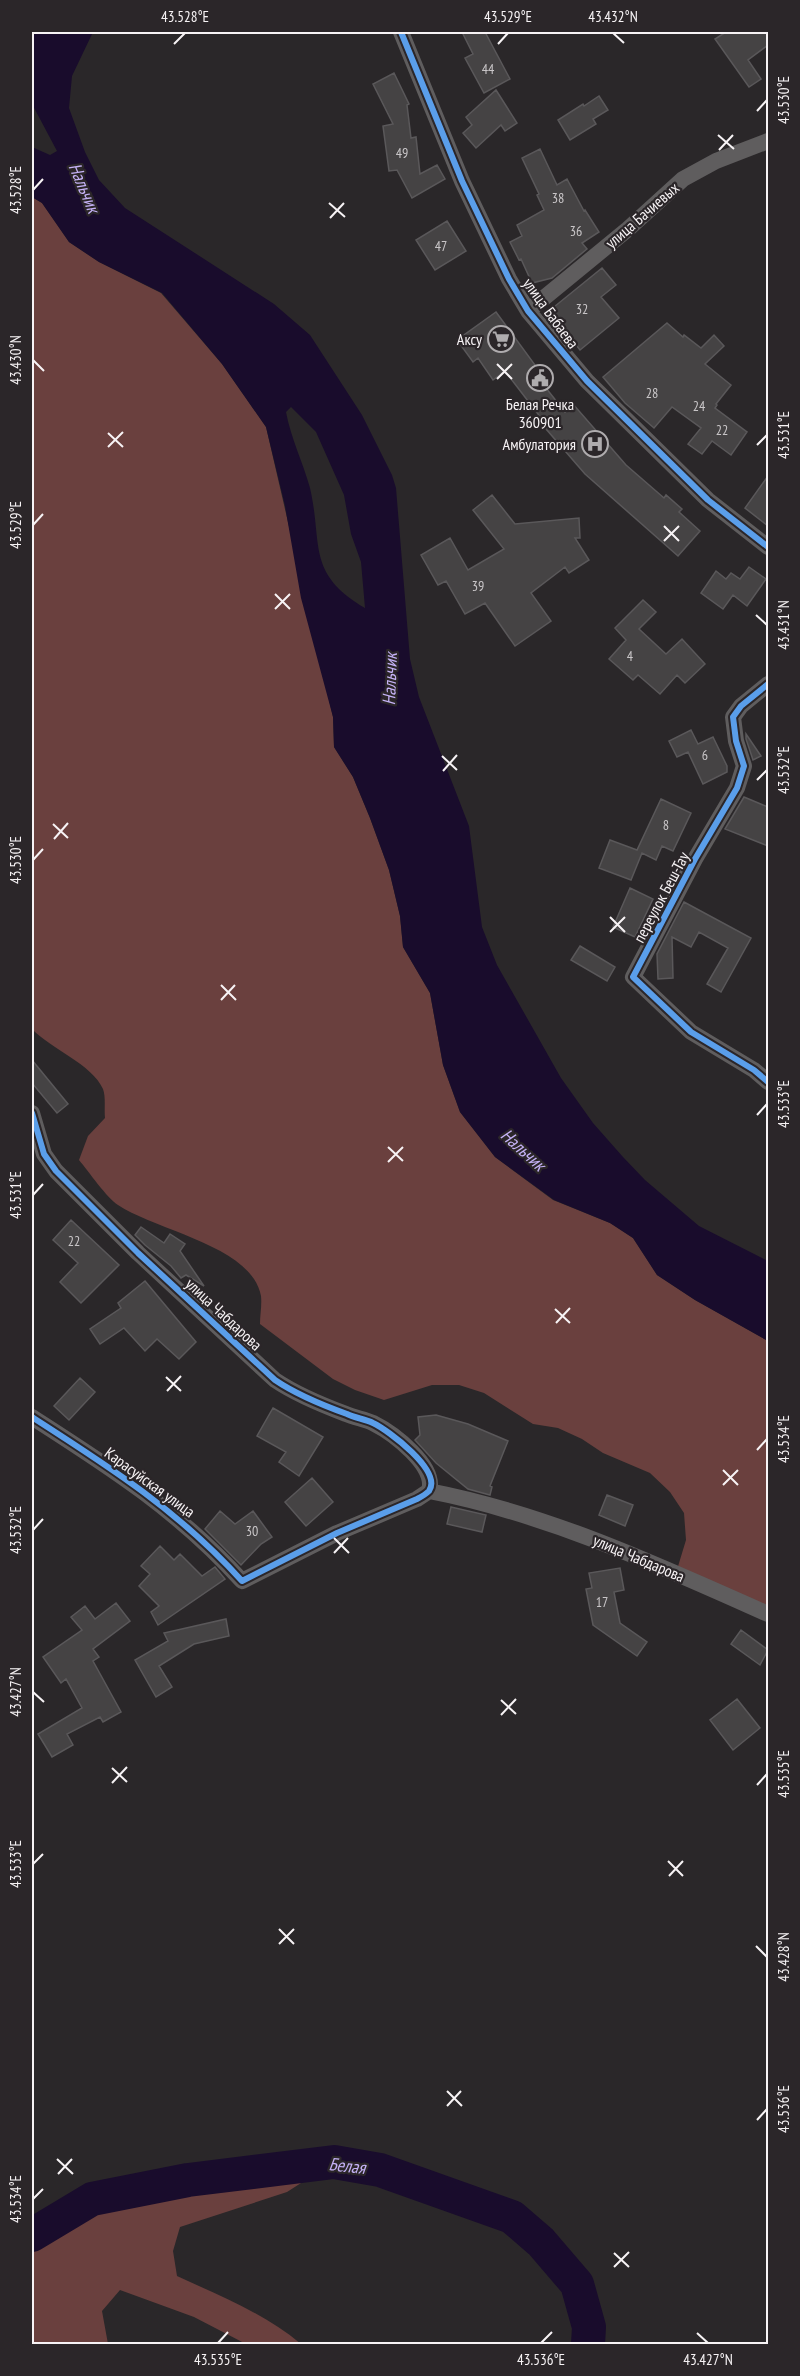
<svg xmlns="http://www.w3.org/2000/svg" width="800" height="2376" font-family="'PT Sans Narrow',sans-serif">
  <rect width="100%" height="100%" fill="#2a2729"/>
  <path fill="#6a403e" d="M32 197 42 203 69 242 99 262 161 293 222 364 266 427 333 717 334 747 353 777 370 818 389 870 400 916 403 947 430 993 443 1065 460 1112 495 1157 553 1200 610 1223 633 1238 657 1275 695 1300 768 1341V1614L676 1573 686 1540 684 1513 670 1492 650 1473 603 1453 582 1439 558 1428 533 1424 484 1393 459 1385H432L384 1400 355 1390 333 1379 260 1324C260 1315 262 1305 261 1296 252 1246 157 1231 118 1205 107 1198 89 1172 79 1160L88 1136 105 1118C104 1110 106 1097 103 1089 92 1064 51 1049 32 1029Z
    M334 2162 287 2192 180 2227 173 2251 177 2276C220 2296 264 2313 301 2344H246L194 2317 120 2290 102 2311 108 2344H32V2235L92 2199 188 2180Z"/>
  <path fill="#190c2c" fill-rule="evenodd" d="M32 32H93L72 76 69 108 85 152 99 180 125 208 274 304 310 335 362 415 392 475 396 488 410 659 419 697 469 826 482 927 497 965 561 1078 593 1123 623 1157 645 1180 699 1226 768 1261V1341L695 1300 657 1275 633 1238 610 1223 554 1200 495 1157 460 1112 443 1065 430 993 403 947 400 916 389 870 370 818 353 777 334 747 333 717 301 598 285 506 266 427 222 364 162 293 99 262 69 242 42 203 32 197V147L50 155 57 151 32 104ZM291 407 316 432 344 495 351 534 361 562 365 608C306 573 323 545 310 488 303 462 291 439 286 412Z"/>
  <g fill="none" stroke-linecap="round" stroke-linejoin="round">
    <path stroke="#190c2c" stroke-width="34" d="M32 2235 92 2199 188 2180 334 2162 380 2170 512 2217 541 2242 577 2284 589 2327 588 2344"/>
  </g>
  <path fill="#454344" stroke="#5a585a" stroke-width="1.5" d="M462 32H485L510 79 484 93 465 58 473 54Z
    M726 32H768V45L748 60 761 79 749 87 715 39Z
    M394 73 409 104 407 105 411 138 416 137 420 174 437 165 445 179 412 198 397 170 389 171 383 126 393 124 373 84Z
    M496 90 517 123 505 131 501 125 476 148 463 133 472 125 466 117Z
    M599 96 608 110 593 119 596 124 570 140 558 120 583 104 584 106Z
    M540 149 557 185 567 179 584 211 585 210 599 232 582 243 587 249 552 278 532 283 521 259 519 260 510 242 522 236 517 225 544 210 537 195 539 194 522 158Z
    M447 221 466 251 435 270 416 240Z
    M602 268 616 285 601 297 619 318 580 350 549 311Z
    M496 312 546 380 542 383 565 412 573 404 626 465 664 498 666 495 682 509 679 512 700 531 678 556 585 474 546 429 548 427 505 371 493 380 478 358 473 362 457 340Z
    M667 323 683 337 684 335 701 348 714 335 724 346 705 364 731 385 716 404 717 405 715 408 747 432 731 455 712 441 702 454 688 444 701 428 672 407 654 428 625 403 603 377Z
    M768 476V526L745 508Z
    M492 495 515 524 579 518 580 538H575L589 560 569 573 565 567 531 593 551 621 515 646 485 603 465 614 446 581 438 585 421 555 450 538 468 570 504 549 473 510Z
    M749 567 766 579 747 606 733 595 723 609 701 593 716 571 726 579 731 573 740 579Z
    M643 600 656 612 639 629 666 654 682 639 705 664 685 683 677 675 660 694 638 675 633 680 609 659 626 640 615 628Z
    M691 730 698 744 713 737 727 766V772L703 784 688 752 677 757 669 741Z
    M746 734 761 756 753 760 746 739Z
    M744 797 768 807V846L725 829Z
    M661 799 691 813 673 851 662 846 656 860 642 853 631 880 599 868 610 840 637 850Z
    M630 888 653 899 635 937 613 927Z
    M684 902 751 938 721 992 707 984 728 948 699 932 691 947 672 937 673 978 658 979 657 954Z
    M580 946 615 967 607 981 571 960Z
    M32 1060 68 1104 57 1113 32 1083Z
    M71 1220 119 1265 81 1303 60 1282 78 1263 53 1240Z
    M141 1227 164 1243 170 1234 185 1244 180 1251 204 1286 186 1275 181 1278 171 1266 145 1245 135 1235Z
    M145 1281 196 1342 179 1359 157 1339 145 1351 124 1328 100 1344 90 1329 121 1308 118 1303Z
    M80 1378 95 1392 69 1420 54 1406Z
    M273 1408 323 1437 299 1476 279 1462 286 1452 257 1436Z
    M436 1415 468 1424 508 1441 490 1486 492 1487 490 1495 468 1489 436 1463 415 1440 420 1435 418 1417Z
    M312 1478 333 1502 306 1526 285 1502Z
    M607 1495 633 1505 625 1526 599 1515Z
    M451 1507 486 1515 482 1532 447 1524Z
    M220 1511 235 1524 253 1511 272 1537 261 1544 241 1565 205 1529Z
    M160 1546 174 1560 180 1554 202 1576 215 1567 225 1579 158 1625 151 1612 159 1606 139 1586 150 1574 141 1566Z
    M620 1568 624 1590 614 1592 620 1623 647 1642 637 1656 593 1625 586 1589 592 1588 589 1573Z
    M116 1603 130 1621 93 1649 99 1657 93 1661 121 1712 103 1722 100 1717 67 1734 73 1745 52 1757 38 1734 82 1708 66 1679 61 1683 43 1657 82 1630 71 1617 85 1606 95 1619Z
    M226 1619 229 1636 194 1644 159 1666 172 1687 156 1697 135 1660 168 1641 164 1633Z
    M741 1630 768 1650 760 1665 731 1644Z
    M737 1699 760 1728 733 1750 710 1720Z"/>
  <g fill="none" stroke-linecap="round" stroke-linejoin="round">
    <path stroke="#5f5d5e" stroke-width="16" d="M401 32 462 181 509 279 528 311 587 381 708 500 768 547
      M528 311 628 229 683 179 716 161 768 141
      M768 684 741 706 733 717 736 741 744 766 737 788 695 859 633 977 691 1032 754 1070 768 1082
      M32 1113 44 1154 56 1171 138 1253 275 1380C297 1395 322 1405 346 1414 355 1418 365 1419 373 1423 393 1433 437 1466 429 1491
      M32 1417C110 1467 179 1511 242 1581L337 1533 417 1499 429 1491
      M429 1491C548 1514 658 1565 768 1614"/>
    <defs>
      <path id="cycleway" d="M401 32 462 181 509 279 528 311 587 381 708 500 768 547
        M768 684 741 706 733 717 736 741 744 766 737 788 695 859 633 977 691 1032 754 1070 768 1082
        M32 1113 44 1154 56 1171 138 1253 275 1380C297 1395 322 1405 347 1414 355 1418 365 1419 373 1423 388 1430 443 1471 429 1491 426 1494 421 1497 417 1499L337 1533 242 1581C179 1511 110 1467 32 1417"/>
    </defs>
    <use href="#cycleway" stroke="#2b2629" stroke-width="10"/>
    <use href="#cycleway" stroke="#5a9eea" stroke-width="6"/>
  </g>
  <path fill="none" stroke="#f7f3f5" stroke-width="2" d="M613 33 624 43M174 44 185 33M498 44 508 33M757 111 767 100M718 135 734 149M719 150 733 135M33 190 43 179M329 203 345 217M330 218 344 203M33 360 44 371M497 364 512 379M497 379 512 364M108 433 123 447M757 445 767 435M108 447 123 432M33 525 43 514M664 526 679 541M664 541 679 526M275 594 290 609M275 609 290 594M756 615 767 625M442 756 457 770M443 771 457 755M757 780 767 770M53 824 68 838M54 839 68 823M33 860 43 849M610 917 625 932M610 932 625 917M221 985 236 1000M221 1000 235 985M757 1115 767 1104M388 1147 403 1161M388 1162 403 1147M33 1195 43 1184M555 1309 570 1323M556 1323 570 1308M166 1377 181 1391M167 1391 181 1376M757 1450 767 1439M723 1470 738 1485M723 1485 738 1470M33 1530 43 1519M334 1538 349 1553M334 1553 348 1538M33 1692 44 1702M501 1700 516 1714M501 1715 516 1699M112 1768 127 1782M112 1783 127 1767M757 1785 767 1774M668 1861 683 1876M33 1864 43 1854M669 1876 683 1861M279 1929 294 1944M279 1944 294 1929M756 1946 767 1957M447 2091 462 2106M447 2106 461 2091M757 2120 767 2109M57 2159 73 2174M58 2174 72 2159M33 2199 43 2189M614 2253 629 2267M614 2267 629 2252M697 2333 708 2343M218 2343 228 2332M541 2343 552 2332"/>
  <defs>
    <symbol id="supermarket-ring" viewBox="-11 -11 22 22"><circle r="9.5" fill="#2b2629" stroke="#afacae" stroke-width="1.5"/><path d="M-6-5.5h2.5l.6 2H6L4.5 2H-2.5L-4.4-4H-6ZM-1.5 3.2a1.3 1.3 0 1 0 .1 0ZM3 3.2a1.3 1.3 0 1 0 .1 0Z" fill="#afacae"/></symbol>
    <symbol id="civic-ring" viewBox="-11 -11 22 22"><circle r="9.5" fill="#2b2629" stroke="#afacae" stroke-width="1.5"/><path d="M-.6-6.5H3V-4.5H.6V-3L4-1V1h2V6H-6V1h2V-1L-.6-3ZM-1.2 2.5V6h2.4V2.5Z" fill="#afacae"/></symbol>
    <symbol id="hospital-ring" viewBox="-11 -11 22 22"><circle r="9.5" fill="#2b2629" stroke="#afacae" stroke-width="1.5"/><path d="M-5-5h3v3.5h4V-5h3V5h-3V1.5h-4V5h-3Z" fill="#afacae"/></symbol>
  </defs>
  <g fill-rule="evenodd">
    <use href="#supermarket-ring" x="486" y="324" width="30" height="30"/>
    <use href="#civic-ring" x="525" y="363" width="30" height="30"/>
    <use href="#hospital-ring" x="580" y="429" width="30" height="30"/>
  </g>
  <g text-anchor="middle" stroke-width="4.5" stroke-linejoin="round" paint-order="stroke">
    <g font-size="14" fill="#cac7c9">
      <text x="488" y="74">44</text>
      <text x="402" y="158">49</text>
      <text x="558" y="203">38</text>
      <text x="576" y="236">36</text>
      <text x="441" y="251">47</text>
      <text x="582" y="314">32</text>
      <text x="652" y="398">28</text>
      <text x="699" y="411">24</text>
      <text x="722" y="435">22</text>
      <text x="478" y="591">39</text>
      <text x="630" y="661">4</text>
      <text x="705" y="760">6</text>
      <text x="666" y="830">8</text>
      <text x="74" y="1246">22</text>
      <text x="252" y="1536">30</text>
      <text x="602" y="1607">17</text>
    </g>
    <g font-size="16" fill="#f7f3f5" stroke="#2b2629">
      <text transform="translate(642 215) rotate(-41)" y="6">улица Бачиевых</text>
      <text transform="translate(551 313) rotate(54)" y="6">улица Бабаева</text>
      <text transform="translate(661 897) rotate(-62)" y="6">переулок Беш-Тау</text>
      <text transform="translate(224 1314) rotate(43)" y="6">улица Чабдарова</text>
      <text transform="translate(150 1482) rotate(36)" y="6">Карасуйская улица</text>
      <text transform="translate(639 1558) rotate(23)" y="6">улица Чабдарова</text>
    </g>
    <g font-size="16" fill="#f7f3f5" stroke="#2b2629" text-anchor="end">
      <text x="482" y="345">Аксу</text>
      <text x="540" y="410" text-anchor="middle">Белая Речка<tspan x="540" dy="18">360901</tspan></text>
      <text x="576" y="450">Амбулатория</text>
    </g>
    <g font-size="18" font-style="italic" fill="#c5b2f6" stroke="#2b2629">
      <text transform="translate(84 188) rotate(67)" y="6">Нальчик</text>
      <text transform="translate(390 679) rotate(-88)" y="6">Нальчик</text>
      <text transform="translate(523 1150) rotate(42)" y="6">Нальчик</text>
      <text transform="translate(347 2166) rotate(6)" y="6">Белая</text>
    </g>
  </g>
  <rect width="800" height="2376" fill="none" stroke="#2b2629" stroke-width="66"/>
  <rect x="33" y="33" width="734" height="2310" fill="none" stroke="#f7f3f5" stroke-width="2"/>
  <g font-size="15" text-anchor="middle" fill="#f7f3f5">
    <text x="185" y="22">43.528°E</text>
    <text x="508" y="22">43.529°E</text>
    <text x="613" y="22">43.432°N</text>
    <text transform="translate(784 100) rotate(-90)" y="5">43.530°E</text>
    <text transform="translate(16 190) rotate(-90)" y="5">43.528°E</text>
    <text transform="translate(16 360) rotate(-90)" y="5">43.430°N</text>
    <text transform="translate(784 435) rotate(-90)" y="5">43.531°E</text>
    <text transform="translate(16 525) rotate(-90)" y="5">43.529°E</text>
    <text transform="translate(784 625) rotate(-90)" y="5">43.431°N</text>
    <text transform="translate(784 770) rotate(-90)" y="5">43.532°E</text>
    <text transform="translate(16 860) rotate(-90)" y="5">43.530°E</text>
    <text transform="translate(784 1104) rotate(-90)" y="5">43.533°E</text>
    <text transform="translate(16 1195) rotate(-90)" y="5">43.531°E</text>
    <text transform="translate(784 1439) rotate(-90)" y="5">43.534°E</text>
    <text transform="translate(16 1530) rotate(-90)" y="5">43.532°E</text>
    <text transform="translate(16 1692) rotate(-90)" y="5">43.427°N</text>
    <text transform="translate(784 1774) rotate(-90)" y="5">43.535°E</text>
    <text transform="translate(16 1864) rotate(-90)" y="5">43.533°E</text>
    <text transform="translate(784 1957) rotate(-90)" y="5">43.428°N</text>
    <text transform="translate(784 2109) rotate(-90)" y="5">43.536°E</text>
    <text transform="translate(16 2199) rotate(-90)" y="5">43.534°E</text>
    <text x="218" y="2365">43.535°E</text>
    <text x="541" y="2365">43.536°E</text>
    <text x="708" y="2365">43.427°N</text>
  </g>
</svg>
